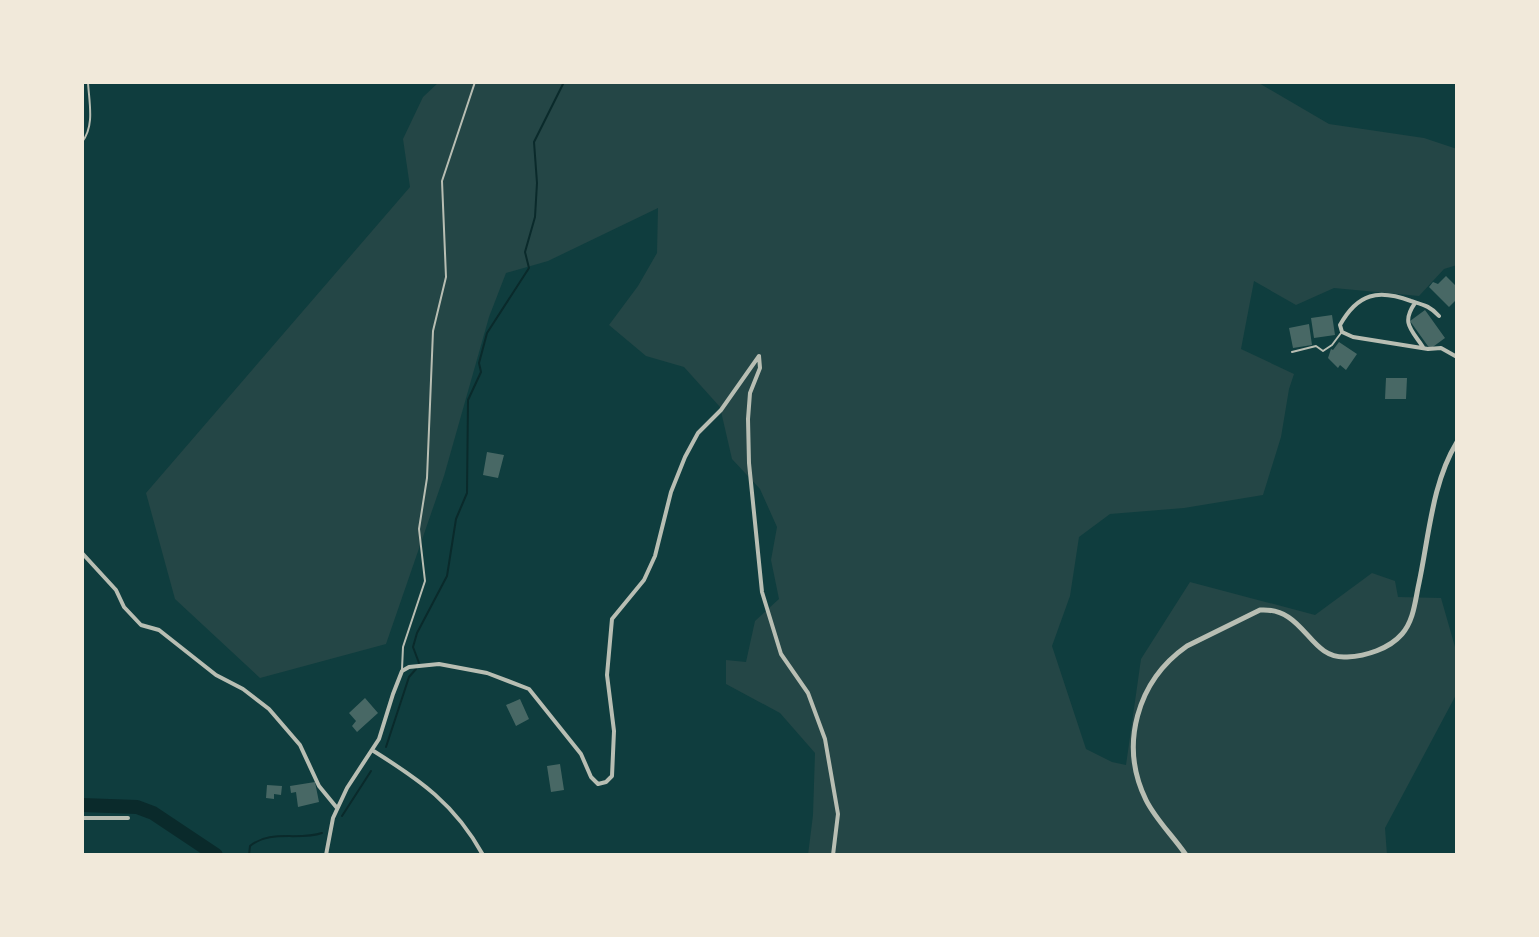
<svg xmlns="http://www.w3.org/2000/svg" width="1539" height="937" font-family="Lora,serif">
  <rect width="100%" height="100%" fill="#0f3d3e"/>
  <path fill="#244646" d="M439 82H1257L1329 124 1424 138 1457 149V265L1444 269 1419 296 1334 288 1296 305 1254 281 1241 349 1294 374 1289 389 1281 437 1263 495 1184 508 1110 514 1079 537 1070 596 1052 646 1086 749 1112 762 1126 765 1141 659 1190 582 1315 615 1372 573 1395 581 1398 597 1441 598 1457 654V693L1385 828 1387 855H808L813 815 815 753 780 713 726 684V660L746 662 755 621 779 599 771 560 777 527 760 489 732 459 720 407 684 367 646 356 609 325 638 286 657 253 658 208 548 261 506 273 489 317 444 476 386 644 260 678 175 599 146 493 410 187 403 139 423 97Z"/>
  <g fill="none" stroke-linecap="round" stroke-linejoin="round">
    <path stroke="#0a2a2b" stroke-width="2" d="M419 663 413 647 417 633 447 576 456 519 467 493 468 400 481 372 479 363 487 333 529 268 525 252 535 217 537 183 534 142 564 82
      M386 747 409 677 416 669
      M342 816 371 771
      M249 855 250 846C270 829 299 841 322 833"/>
    <path stroke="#0a2a2b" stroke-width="14" d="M82 805 137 807 153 813 216 855"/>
  </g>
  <path fill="#486865" d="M1446 276 1457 287V299L1449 307 1429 287 1433 282 1438 284Z
    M1425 310 1445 338 1430 349 1410 321Z
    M1332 315 1335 335 1314 338 1311 318Z
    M1309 324 1312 345 1293 348 1289 328Z
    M1339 342 1357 354 1346 370 1340 365 1338 368 1328 358 1331 349 1333 350Z
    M1386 378H1407L1406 399H1385Z
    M487 452 504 455 498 478 483 475Z
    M365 698 378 713 357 732 352 726 356 721 349 713Z
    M520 699 529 719 516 726 506 705Z
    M560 764 564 790 551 792 547 766Z
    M315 782 319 802 298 807 296 792 291 793 290 786Z
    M267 785 282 786 281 795 274 794V799L266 798Z"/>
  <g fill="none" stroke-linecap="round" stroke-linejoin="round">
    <path stroke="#b8beb3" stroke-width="2" d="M82 142C95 126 89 102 88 82
      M1292 352 1316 346 1323 351 1332 345 1341 333
      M402 669 403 647 425 581 419 529 427 478 433 331 446 277 442 181 475 82"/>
    <path stroke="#b8beb3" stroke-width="4" d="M1415 303C1401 323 1411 329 1423 347
      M1439 316C1430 306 1424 305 1411 301 1378 289 1358 293 1340 325L1342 332 1353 337 1428 349 1441 348 1457 357
      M759 356 760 368 750 393 748 419 749 463 762 592 781 654 808 693 825 739 838 814 833 855
      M82 553 116 590 124 607 141 625 159 630 216 675 243 689 269 709 300 745 319 786 337 808
      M372 750C420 780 455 804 483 855
      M82 818H128
      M326 855 333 818 347 788 379 739 393 694 402 671 409 667 439 664 487 673 529 689 581 754 591 777 598 784 606 782 612 776 614 731 607 675 612 619 644 580 655 556 671 492 685 457 698 433 721 410 759 356"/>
    <path stroke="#b8beb3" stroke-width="5" d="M1186 855C1173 836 1156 820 1146 800 1119 745 1137 681 1187 646L1260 610C1306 607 1308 660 1347 657 1366 656 1389 649 1402 634 1414 620 1415 601 1419 583 1429 536 1432 483 1457 442"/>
  </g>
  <rect width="1539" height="937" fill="none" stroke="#f1e9da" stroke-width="168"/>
</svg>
